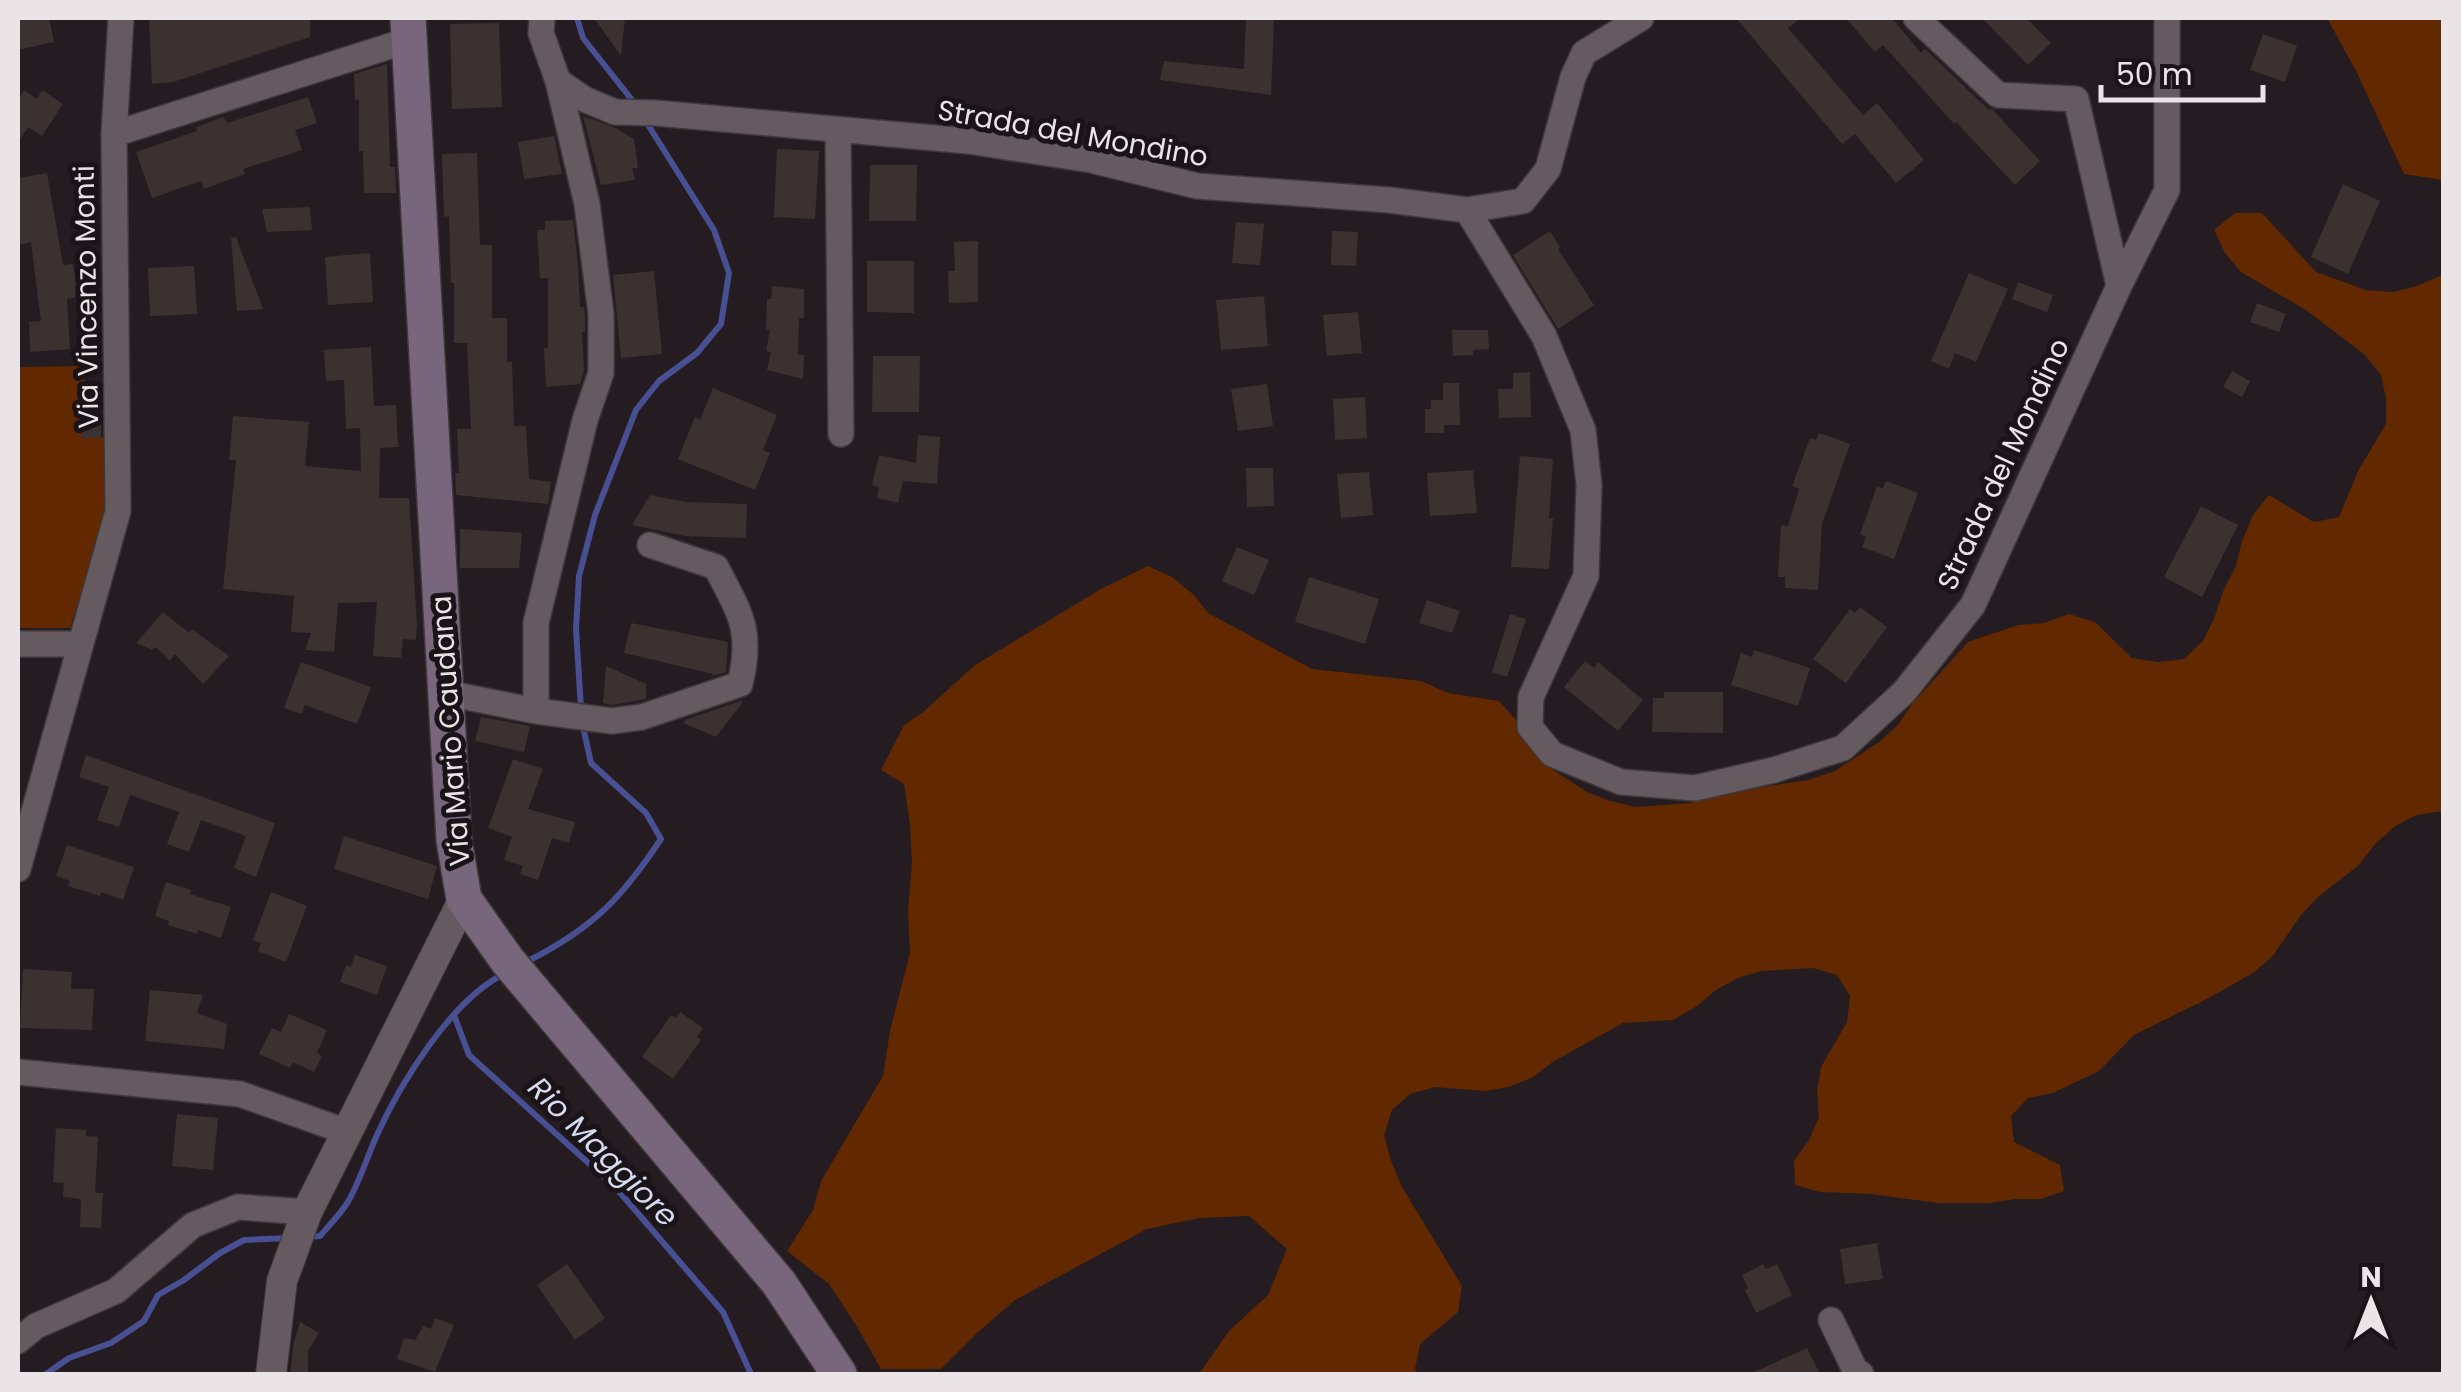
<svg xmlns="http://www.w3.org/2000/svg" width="2461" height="1392" font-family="Poppins,sans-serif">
  <rect width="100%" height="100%" fill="#241c20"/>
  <path fill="#622800" d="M2327 18H2443V180L2404 174 2356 71Z
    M2235 213H2262L2316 272 2366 290 2393 292 2417 286 2442 275 2443 270V811L2416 815 2394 827 2375 844 2359 865 2318 897 2301 915 2272 957 2253 973 2207 999 2134 1035 2099 1071 2053 1093 2028 1098 2011 1116 2014 1142 2060 1165 2064 1191 2041 1199H2015L1990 1203H1938L1871 1194 1820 1192 1795 1185 1794 1161 1809 1140 1819 1117 1817 1091 1821 1067 1847 1022 1850 996 1837 975 1813 968 1761 971 1738 978 1716 990 1697 1006 1673 1020 1623 1023 1554 1061 1533 1077 1509 1087 1484 1091 1435 1087 1410 1094 1392 1110 1384 1135 1391 1161 1402 1187 1462 1286 1458 1312 1420 1344 1415 1369 1418 1374H1199L1229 1331 1268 1295 1287 1249 1249 1216 1199 1218 1147 1229 1015 1300 977 1333 941 1369H881L856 1325 829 1284 787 1251 813 1210 821 1181 883 1076 890 1031 910 953 908 910 912 862 910 824 904 784 881 770 904 725 922 713 975 665 1101 589 1148 566 1172 577 1194 595 1208 613 1312 669 1421 681 1448 693 1499 701 1517 721 1528 744 1544 764 1587 792 1610 801 1636 807 1690 803 1717 794 1808 780 1835 771 1879 742 1897 726 1912 704 1968 642 2018 625 2044 623 2069 614 2095 622 2132 658 2158 662 2184 659 2203 641 2214 619 2224 589 2236 566 2242 541 2253 515 2269 495 2314 522 2339 517 2359 469 2386 424V398L2381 375 2365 355 2306 310 2241 272 2225 253 2214 230Z
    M85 366 83 437 108 438V511L70 628H18V367Z"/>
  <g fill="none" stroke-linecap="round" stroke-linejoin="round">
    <path stroke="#484f93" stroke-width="6" d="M577 18 583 38 636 105
      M581 709 576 629 579 576 595 515 636 410 659 381 697 353 721 324 729 273 714 230 645 120
      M526 962C554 948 583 930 606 908 627 888 645 863 661 839L646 813 591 763 582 722
      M454 1015 469 1055 616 1188 723 1312 751 1374
      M306 1237 320 1236C329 1225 342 1213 349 1200 360 1180 367 1158 376 1137 400 1084 450 1002 502 975
      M46 1374 69 1358 111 1343 144 1321 158 1295 184 1280 220 1253 244 1240 288 1238"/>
  </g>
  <path fill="#3c3131" d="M18 18H49L54 42 18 50Z
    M149 18H310V37L173 82 152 84Z
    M594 18H625L621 56Z
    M1246 18H1274L1271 95 1160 80 1164 61 1244 69Z
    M1736 18H1801L1788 28 1863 115 1877 103 1924 160 1896 183 1855 134 1842 144Z
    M1846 18H1892L1921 53 1925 49 1989 110 1992 109 2040 161 2015 185 1956 122 1954 124 1883 45 1875 52Z
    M1982 18H2026L2051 43 2028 65Z
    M499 23 502 107 452 109 450 24Z
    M2263 34 2297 46 2285 82 2250 70Z
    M387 64 390 167H395L396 193H364L363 151H359V100H355L354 74Z
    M24 90 37 99 42 90 63 104 42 136 28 127 18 143V100Z
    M308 97 317 123 295 130 302 150 243 169 245 174 204 189 201 181 152 198 136 152 197 131 196 127 224 117 227 123Z
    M583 116 616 128 634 139 638 168H632L635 180 601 185Z
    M554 136 562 174 524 179 518 142Z
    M777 149 819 151 815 219 774 217Z
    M477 153 480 245H492V318H507V362H512L514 426H526L529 479 551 482 548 504 456 495 455 473H459L457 429H471L467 343H454V283H451L449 216 444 217 442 154Z
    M870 165H917L916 221H869Z
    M47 173 63 265 73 264 78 297 67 299 70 349 30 352 29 322 41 321 31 242 18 245V178Z
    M2343 184 2380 201 2348 274 2311 257Z
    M310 207 312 230 267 232 262 209Z
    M573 220 578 264 580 307H584L585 315V332H582L584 371 580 384 546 387 544 348H548V278H540L537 230H545V221Z
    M1236 222 1264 224 1260 265 1232 263Z
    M1332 231 1358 232 1356 266 1331 265Z
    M1550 231 1560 247 1558 249 1594 305 1558 329 1513 255Z
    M236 237 263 309 237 311 231 238Z
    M978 241V302L949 303 948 271H955L954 242Z
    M370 253 373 302 328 305 325 257Z
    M867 261H914V313L867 312Z
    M194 266 197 314 150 316 148 268Z
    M654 271 662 354 621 358 613 275Z
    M1969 273 2008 289 1976 362 1955 353 1949 369 1931 361Z
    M2018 282 2053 295 2047 312 2012 299Z
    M772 286 804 289V318H799L798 355H804L803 379 767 370 771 352 766 351 770 330 766 329 767 299H771Z
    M1264 296 1268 346 1221 350 1216 300Z
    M2257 303 2286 314 2279 332 2250 322Z
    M1358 312 1362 353 1327 356 1323 315Z
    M1452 330H1488L1489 349 1473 350V355L1453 356Z
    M371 347 374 406 396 405 398 447 380 448 379 498H409L417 625 416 640 403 639 401 658 373 656 377 602 338 603 334 652 305 650 311 633 291 632 294 596 223 589 236 460H229L233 416 309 422 305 466 361 471 360 428 346 429 344 380 326 381 324 350Z
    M873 356H920L919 412H872Z
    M2232 371 2250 381 2242 397 2223 387Z
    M1530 372 1531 417 1499 418 1498 389H1513V373Z
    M1443 383H1459L1460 425H1444V433H1425V409H1431V400H1443Z
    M1267 384 1273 426 1238 431 1231 389Z
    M713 388 777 415 763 450 770 453 755 490 678 459 695 417 700 420Z
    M1365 397 1367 438 1335 440 1333 399Z
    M83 417H101V438H82Z
    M1819 433 1850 444 1822 524 1818 590 1785 588V577H1778L1781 525 1788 526 1799 489 1792 486 1810 438 1816 440Z
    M918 435 940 437 937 484 903 481 898 503 877 498 879 487 872 485 879 455 916 463Z
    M1520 456 1553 459 1549 518H1553L1549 569 1511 567Z
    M1246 468H1273L1274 506 1247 507Z
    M1473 470 1477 513 1430 516 1427 473Z
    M1369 472 1373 515 1341 518 1337 474Z
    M1886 481 1918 493 1894 559 1862 547 1866 537 1860 534 1877 486 1883 489Z
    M650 495 686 502 747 504 746 538 685 536 632 525Z
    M2201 506 2238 525 2202 597 2164 577Z
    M460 529 522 533 519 568H460Z
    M1237 547 1269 560 1254 595 1222 581Z
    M1309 577 1379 599 1365 644 1295 622Z
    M1427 600 1460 611 1452 633 1419 623Z
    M1860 607 1887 627 1846 683 1813 659 1850 609 1855 613Z
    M163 612 189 633 192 629 229 656 203 684 175 654 170 661 156 647 152 650 136 643Z
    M1510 614 1526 619 1507 677 1492 672Z
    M631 623 728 642 726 672 712 676 713 674 624 653Z
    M1754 650 1810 668 1798 706 1731 685 1741 653 1752 657Z
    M1585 661 1594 668 1598 662 1643 700 1618 731 1564 687Z
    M301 662 371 687 357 724 305 705 302 714 284 708Z
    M606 666 646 684V699L612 705 603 703Z
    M1664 692H1723V733L1652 732 1653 698H1664Z
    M740 701 743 702 716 737 683 723 685 720Z
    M481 717 530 726 524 752 475 741Z
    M86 755 275 823 256 877 234 868 246 836 201 820 189 852 167 844 179 812 130 795 119 827 97 820 109 787 79 777Z
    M513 759 543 769 528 809 575 822 569 843 552 838 538 880 520 874 523 866 504 860 512 837 488 828Z
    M344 836 437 866 428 899 334 869Z
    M67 845 134 867 123 900 101 892 100 896 68 886 70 881 56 876Z
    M166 882 191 890 190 894 231 907 221 938 198 930 197 934 168 925 169 921 155 916Z
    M271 892 307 906 286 962 258 951 261 943 253 940Z
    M355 955 387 966 377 995 340 982 346 965 351 967Z
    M23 969 72 972 71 989H94L92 1030 20 1028Z
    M150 990 203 995 197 1013 227 1024 224 1049 145 1041Z
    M680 1012 703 1028 697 1037 701 1040 673 1079 642 1057 671 1015 676 1018Z
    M289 1014 327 1030 317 1053 322 1056 314 1072 293 1062 290 1068 259 1054 272 1028 281 1032Z
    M177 1114 218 1118 213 1170 172 1166Z
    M56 1128 86 1130V1136L98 1137 95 1193H103L101 1228 80 1227 81 1199 63 1197 64 1183 53 1182Z
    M1877 1243 1883 1279 1845 1284 1840 1249Z
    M567 1264 605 1318 575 1340 537 1285Z
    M1763 1264 1766 1269 1777 1264 1792 1295 1756 1313 1745 1290 1748 1288 1742 1275Z
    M435 1318 454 1325 435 1372 397 1359 404 1338 415 1340 423 1326 431 1329Z
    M300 1322 319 1333 308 1351V1374H290L294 1342Z
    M1807 1348 1820 1374H1750Z"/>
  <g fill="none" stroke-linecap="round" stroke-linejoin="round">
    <defs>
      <path id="minor" d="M558 81 584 99 615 112 656 113 968 141 1091 160 1197 186 1389 200 1467 210 1544 336 1583 430 1589 485 1586 576 1531 697 1530 727 1552 754 1621 782 1695 788 1774 770 1843 748 1904 692 1973 605 2119 286 2076 99 1998 95 1916 18
        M838 130 841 434
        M114 134 121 18
        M1467 210 1523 201 1548 169 1573 77 1584 53 1641 18
        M2119 286 2167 190V18
        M18 644H81
        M446 693 536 711V623L585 420 601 373V314L587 204 558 81 541 33 542 18
        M536 711 612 721 642 717 740 684C753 629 740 614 716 567L650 545
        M18 869 118 511 114 134 409 40
        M18 1072 240 1094 347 1132
        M1831 1320 1855 1370 1861 1374
        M18 1341 36 1326 116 1291 193 1225 238 1207 307 1212"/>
      <path id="tertiary" d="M271 1374 282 1281 307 1212 464 899"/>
      <path id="secondary" d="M408 18 454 840 464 899 507 960 779 1283 839 1374"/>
    </defs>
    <use href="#minor" stroke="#3e373b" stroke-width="28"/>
    <use href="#tertiary" stroke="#3e373b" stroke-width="32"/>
    <use href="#secondary" stroke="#3e373b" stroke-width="38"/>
    <use href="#minor" stroke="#645a5f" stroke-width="25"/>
    <use href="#tertiary" stroke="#645a5f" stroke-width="30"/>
    <use href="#secondary" stroke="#78667c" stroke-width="35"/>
  </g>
  <g text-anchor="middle" stroke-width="10" stroke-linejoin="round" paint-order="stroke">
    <g font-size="28" fill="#eae4e7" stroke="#1a1317">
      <text transform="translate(1073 133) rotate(10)" y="10">Strada del Mondino</text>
      <text transform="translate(86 297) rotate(-91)" y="10">Via Vincenzo Monti</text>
      <text transform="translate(2003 464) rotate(-65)" y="10">Strada del Mondino</text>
      <text transform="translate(450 731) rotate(-94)" y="10">Via Mario Caudana</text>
    </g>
    <g font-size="30" font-style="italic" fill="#d7dbf0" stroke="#1a1317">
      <text transform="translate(603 1152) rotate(45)" y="10">Rio Maggiore</text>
    </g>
  </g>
  <rect width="2461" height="1392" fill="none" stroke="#eae4e7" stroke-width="40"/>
  <g transform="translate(2371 1302)" stroke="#1a1317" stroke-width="8" paint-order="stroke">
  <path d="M0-8L18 38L0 25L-18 38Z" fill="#eae4e7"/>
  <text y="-15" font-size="28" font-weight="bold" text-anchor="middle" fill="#eae4e7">N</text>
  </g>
  <path d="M2101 85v15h162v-15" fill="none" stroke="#eae4e7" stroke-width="5"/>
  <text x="2116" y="85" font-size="30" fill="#eae4e7" stroke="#1a1317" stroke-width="8" paint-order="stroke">50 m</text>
</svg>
